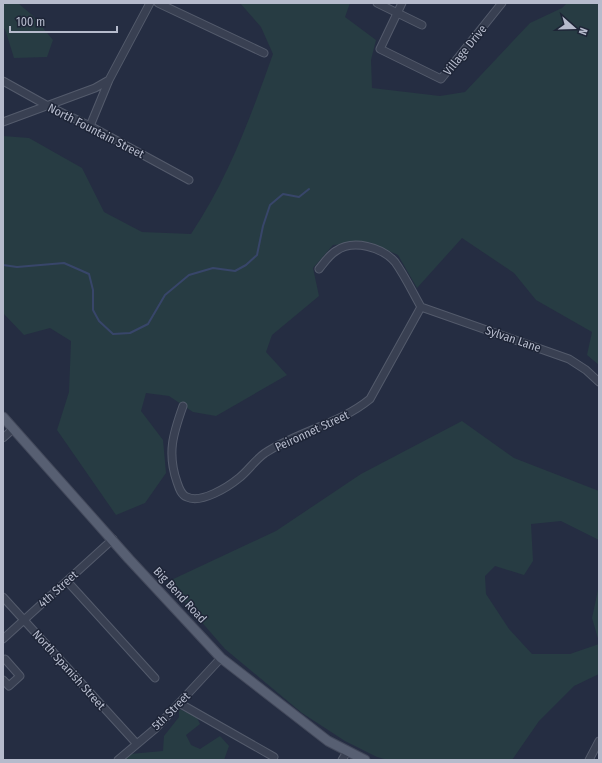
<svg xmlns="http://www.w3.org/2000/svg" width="602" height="763" font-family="'Fira Sans Condensed',sans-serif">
  <rect width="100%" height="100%" fill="#252d42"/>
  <path fill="#273c43" d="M3 3H18L32 15 53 40 47 57 14 58 5 29 3 28Z
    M240 3H350L345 17 376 40 371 60 372 88 440 96 465 92 530 23 562 8 567 3H599V365L587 355 592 332 536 300 514 273 462 238 417 288 398 255 369 242 333 245 313 268 319 296 272 335 266 352 287 375 216 416 193 412 169 396 146 393 141 411 163 440 166 473 145 503 116 515 57 430 69 392 71 341 50 328 24 335 3 313V136L29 138 82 168 104 212 142 232 191 234C228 179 251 116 273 54L261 27Z
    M462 421 514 458 599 491V540L561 521 531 524 533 561 524 575 495 566 485 576 486 594 509 629 532 654H570L599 644V674L574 686 539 721 512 760H388L377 757 345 741 302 713 225 649 167 582 276 531 361 474Z
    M599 574V642L592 618 598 590Z
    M179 709 196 716 200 724 186 735 191 745 200 749 220 736 229 746 224 760H124L130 754 163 751 164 736 179 717Z"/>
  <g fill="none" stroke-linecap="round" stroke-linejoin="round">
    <path stroke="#38466a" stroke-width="2" d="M3 265 17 267 64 263 89 274 93 290V310L99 321 113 334 130 333 148 324 165 295 189 275 213 268 235 271 246 265 257 255 263 226 270 205 283 194 299 197 309 189"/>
    <defs>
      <path id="minor" d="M158 3 264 53
        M377 3 422 25
        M402 3 380 49 441 79 502 3
        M3 81 48 106 90 126 189 180
        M3 122 95 88 109 80
        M90 126 109 80 150 3
        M319 269C324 263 329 255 336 251 353 239 382 247 395 262 405 276 413 293 421 307
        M421 307 569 359 586 370 599 382
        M183 406C173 434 167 453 177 482 179 488 181 495 187 497 201 504 228 487 239 478 248 471 255 460 265 453 270 450 276 446 281 444 311 428 343 421 370 399L421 307
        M3 438 13 429
        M67 581 155 678
        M3 597 136 743
        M3 639 113 539
        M3 660 5 659 20 676 9 686 3 680
        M179 703 274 757
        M118 760 156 728 221 658
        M342 760 347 752
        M589 760 599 741"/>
      <path id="major" d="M3 417 129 559 221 658 328 741 365 760"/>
    </defs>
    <use href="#minor" stroke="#545b6c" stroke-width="9"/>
    <use href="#major" stroke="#43495b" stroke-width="11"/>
    <use href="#minor" stroke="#394052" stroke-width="7"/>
    <use href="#major" stroke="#575f72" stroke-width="9"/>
  </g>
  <g text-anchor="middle" stroke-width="3" stroke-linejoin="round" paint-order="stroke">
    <g font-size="12" fill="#b6bbcc" stroke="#1e2537">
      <text transform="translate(465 50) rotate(-51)" y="4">Village Drive</text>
      <text transform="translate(96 131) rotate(27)" y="4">North Fountain Street</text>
      <text transform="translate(513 339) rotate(19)" y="4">Sylvan Lane</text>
      <text transform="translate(312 431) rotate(-25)" y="4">Peironnet Street</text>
      <text transform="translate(58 589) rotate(-42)" y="4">4th Street</text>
      <text transform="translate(180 595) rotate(47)" y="4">Big Bend Road</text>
      <text transform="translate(69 670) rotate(48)" y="4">North Spanish Street</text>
      <text transform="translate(171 711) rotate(-45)" y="4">5th Street</text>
    </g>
  </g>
  <rect width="602" height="763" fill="none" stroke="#b6bbcc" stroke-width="8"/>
  <g transform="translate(574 28) rotate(110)" stroke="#1e2537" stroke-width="3" paint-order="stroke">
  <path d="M0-3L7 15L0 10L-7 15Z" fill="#b6bbcc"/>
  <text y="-6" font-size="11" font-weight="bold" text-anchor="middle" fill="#b6bbcc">N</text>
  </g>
  <path d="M10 26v6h107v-6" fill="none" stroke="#b6bbcc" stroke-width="2"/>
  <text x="16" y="26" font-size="12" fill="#b6bbcc" stroke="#1e2537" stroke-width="3" paint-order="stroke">100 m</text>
</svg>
